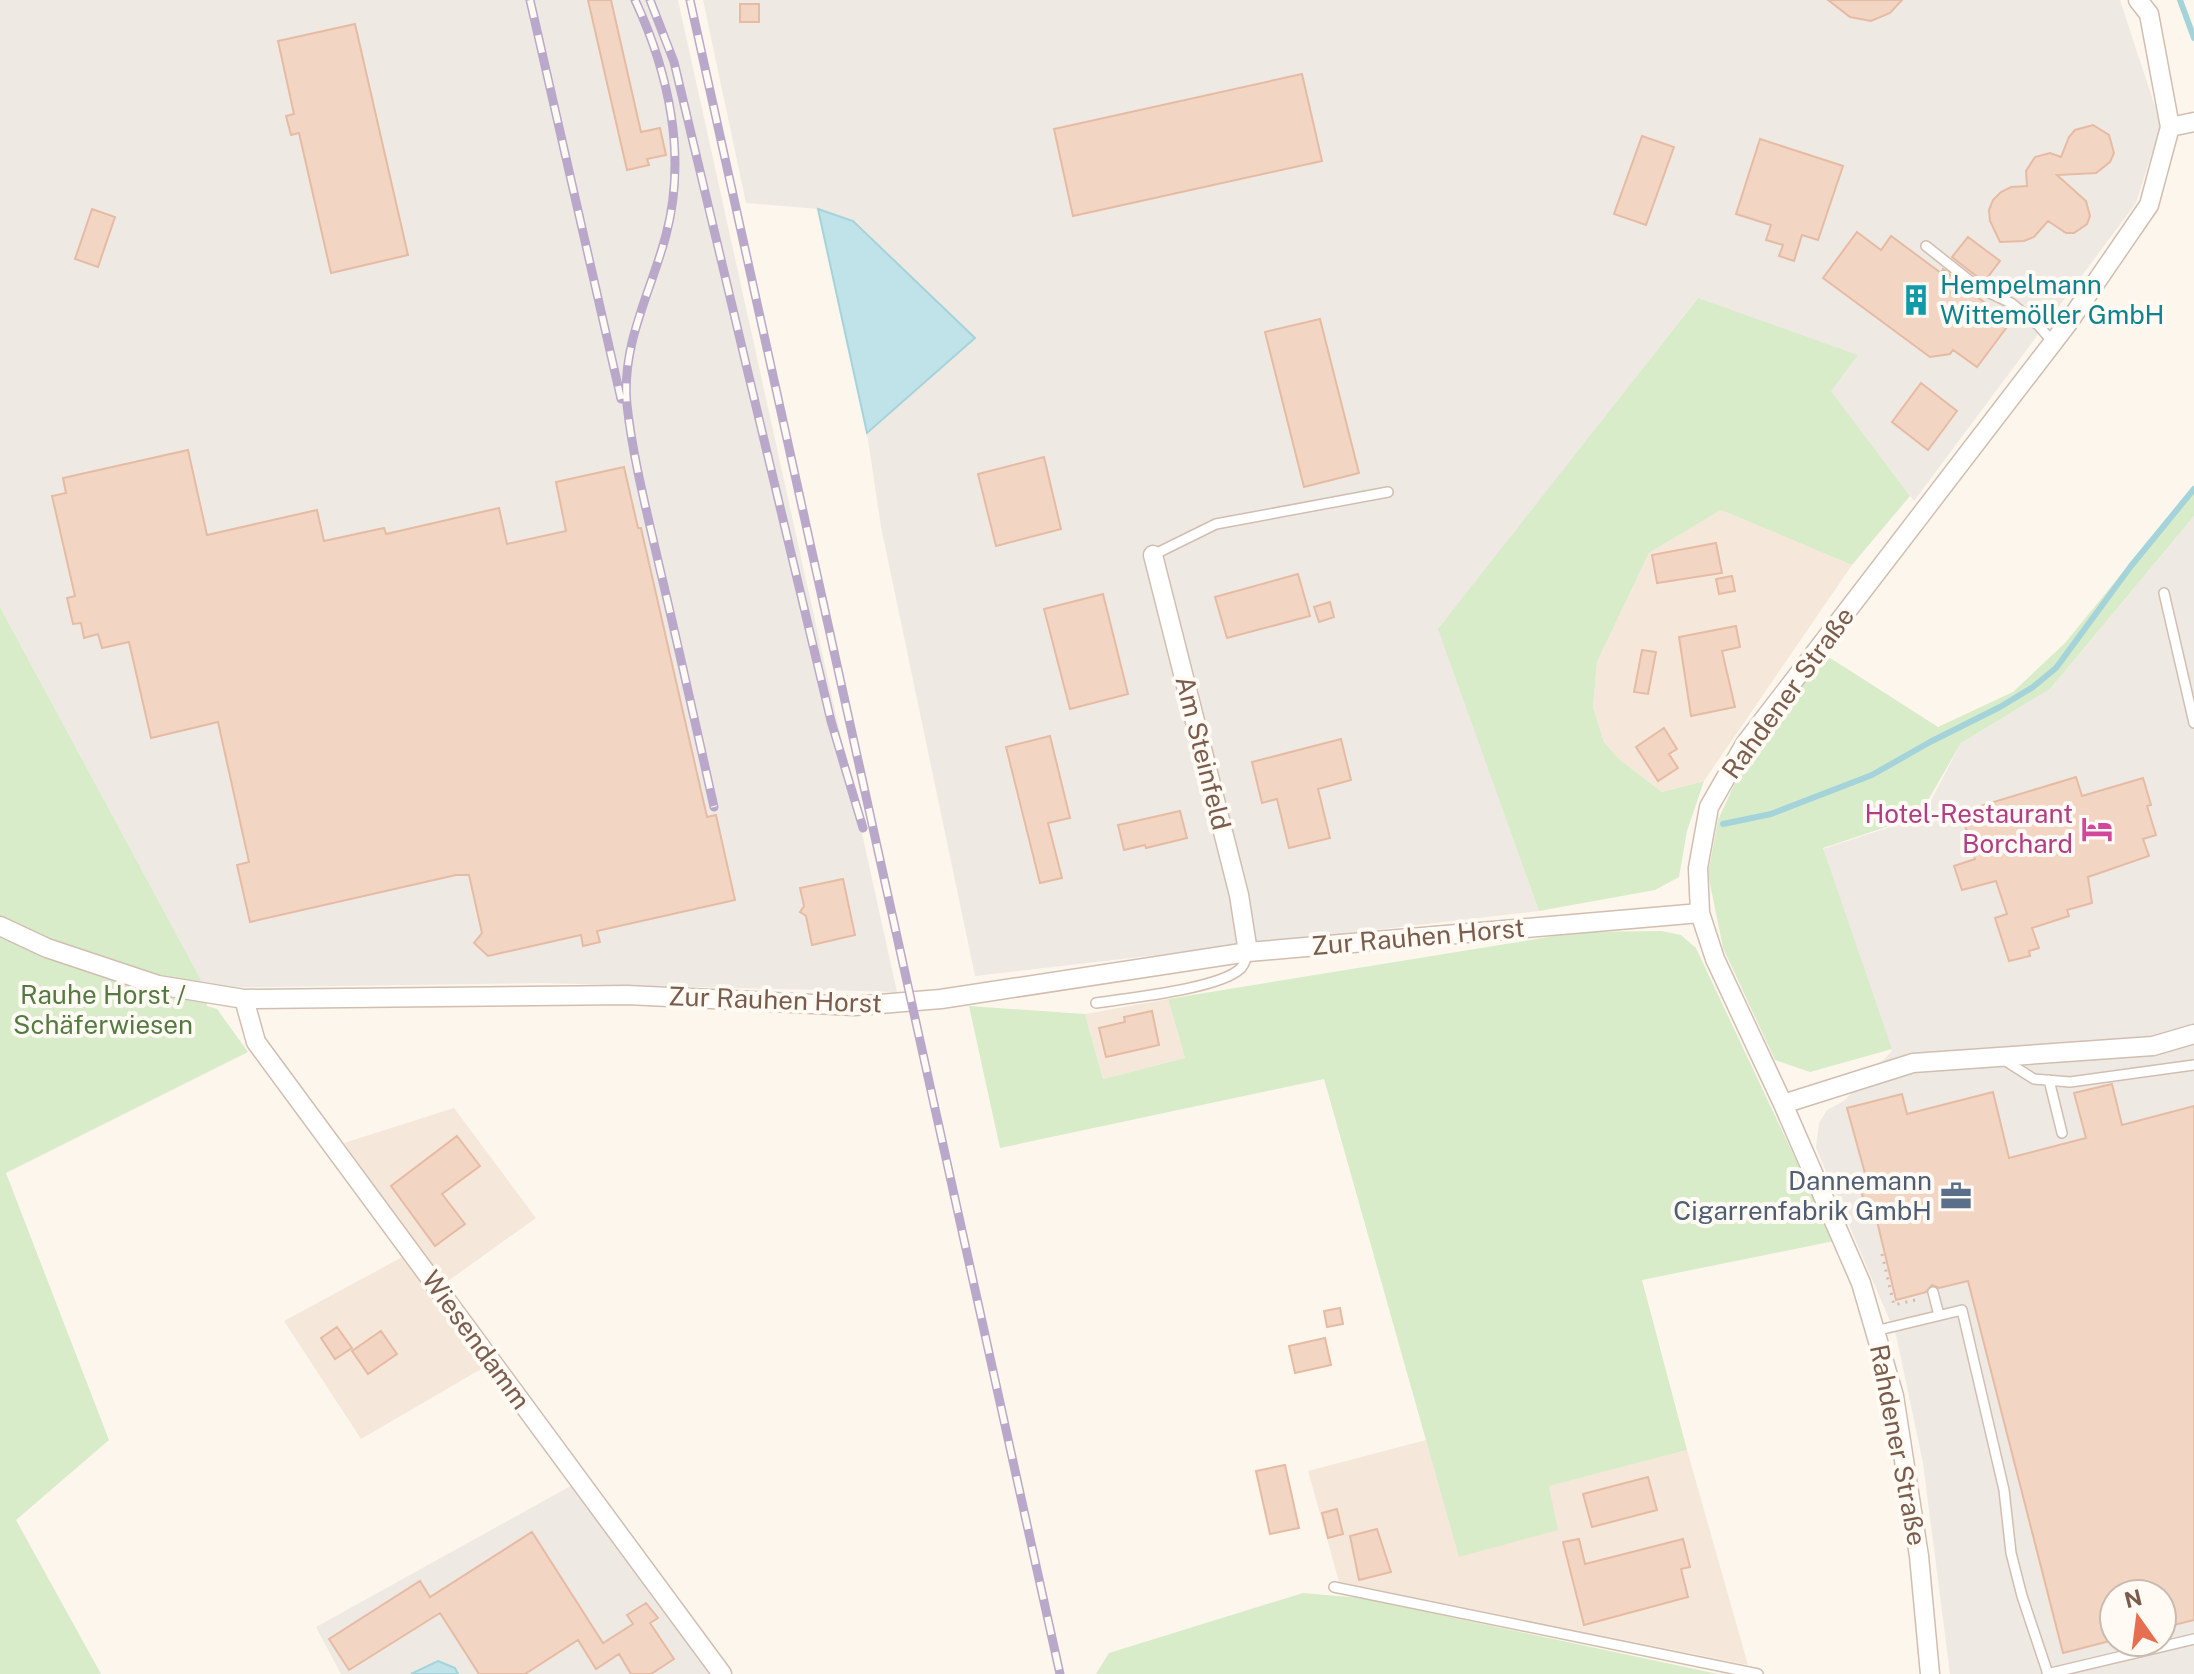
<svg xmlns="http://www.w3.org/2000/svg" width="2194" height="1674" font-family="'Public Sans',sans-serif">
  <rect width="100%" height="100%" fill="#fdf6ec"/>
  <path fill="#f5e8da" d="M1721 510 1852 565 1704 781 1662 792 1619 759 1604 742 1593 707 1597 662 1649 553Z
    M1168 999 1185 1058 1103 1079 1085 1014Z
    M454 1108 536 1218 434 1291 488 1365 361 1439 284 1321 419 1248 344 1143Z
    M1426 1440 1460 1557 1548 1486 1687 1450 1748 1665 1339 1582 1308 1471Z"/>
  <path fill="#efe9e4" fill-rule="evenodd" d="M0 0H678L897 992 541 983 202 988 200 978 0 607Z
    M703 0H2120L2161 125 2136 203 1914 501 1830 391 1857 355 1697 299 1439 629 1539 911 975 976 881 527 867 433 975 337 853 221 818 209 746 203Z
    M2194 516V1674H1950L1923 1463 1896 1335 1816 1148 1819 1123 1827 1110 1844 1101 1892 1051 1823 849 1923 816 1961 743 2050 689ZM2114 1594H2162V1642H2114Z
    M576 1483 715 1674H341L316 1627Z"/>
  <path fill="#d8ecc9" d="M1698 298 1858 355 1831 391 1910 496 1852 565 1721 510 1649 553 1597 662 1593 707 1604 742 1619 759 1662 792 1704 781 1687 831 1679 877 1655 890 1539 911 1438 629Z
    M2194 485V516L2050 689 1961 743 1919 816 1823 848 1892 1049 1810 1072 1775 1060 1723 948 1708 874 1718 820 1745 761 1824 654 1938 727 2013 692 2065 643Z
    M0 607 200 978 207 1006 217 1009 248 1052 6 1173 109 1440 16 1520 101 1674H0Z
    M1661 931 1681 935 1696 948 1834 1241 1642 1280 1687 1450 1549 1486 1558 1530 1459 1557 1324 1079 1000 1148 969 1006 1085 1014 1103 1079 1185 1058 1168 999 1579 932Z
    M1303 1593 1361 1598 1718 1674H1096L1109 1653Z"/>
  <path fill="#bfe3e8" stroke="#a5d3da" stroke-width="2" d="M818 209 853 221 975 338 867 433Z
    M438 1661 455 1668 458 1674H411Z"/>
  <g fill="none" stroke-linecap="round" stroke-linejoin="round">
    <path stroke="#a5d3da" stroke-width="6" d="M2180 0 2194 38
      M1723 824 1771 814 1872 775 1930 742 2000 707 2033 687 2056 668 2131 566 2194 489"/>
  </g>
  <path fill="#f3d5c3" stroke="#e6bba3" stroke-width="2" d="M588 0H611L641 132 660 128 666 155 647 159 649 165 627 170Z
    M1828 0H1902L1890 13 1871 21 1850 17Z
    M740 4H759V22H740Z
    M355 24 408 255 331 273 299 133 291 135 286 116 294 114 278 41Z
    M1302 74 1322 161 1073 216 1054 129Z
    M2093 125 2109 135 2114 153 2110 162 2096 173 2057 175 2086 201 2090 216 2087 224 2074 233H2066L2048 221 2034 237 2024 241 2000 242 1990 221 1989 210 1993 200 2001 192 2011 187 2027 186 2026 171 2035 157 2050 153 2061 157 2069 137 2075 130Z
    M1642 136 1674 147 1646 225 1614 214Z
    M1760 139 1843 166 1818 240 1802 235 1794 261 1779 256 1783 245 1766 240 1771 225 1736 214Z
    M92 209 115 217 98 267 75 259Z
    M1857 232 1881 250 1891 236 1941 273 1943 269 2010 323 1977 367 1953 350 1950 354 1930 357 1823 278Z
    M1968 237 2000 261 1984 282 1952 257Z
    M1320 319 1359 473 1304 487 1265 332Z
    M1921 383 1957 411 1928 450 1892 422Z
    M188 450 207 535 317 510 324 541 384 528 386 534 499 508 507 544 566 531 556 482 624 467 638 528H641L707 817 716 815 735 900 597 931 600 942 583 946 581 935 488 956 474 943 482 933 469 875H456L250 922 237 865 249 862 218 722 151 738 129 642 102 648 98 634 84 638 81 623 73 624 67 598 75 596 52 496 66 493 63 478Z
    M1044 457 1061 529 996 546 978 474Z
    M1716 543 1722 573 1657 583 1652 555Z
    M1298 574 1310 616 1227 638 1215 597Z
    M1732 576 1735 591 1719 594 1716 579Z
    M1103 594 1128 694 1070 709 1044 609Z
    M1330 602 1334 617 1319 622 1314 607Z
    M1736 626 1740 647 1722 651 1735 707 1691 716 1679 637Z
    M1642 650 1656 652 1648 694 1634 692Z
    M1664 728 1677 749 1669 754 1678 768 1658 781 1636 747Z
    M1050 736 1070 818 1048 823 1062 878 1040 883 1006 747Z
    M1341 739 1351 780 1318 789 1330 838 1289 848 1277 799 1262 803 1252 762Z
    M2076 777 2082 796 2143 778 2151 805 2147 806 2156 835 2143 839 2149 856 2088 877 2092 903 2067 910 2069 916 2032 928 2039 948 2029 951 2030 956 2009 961 1995 918 2007 914 1996 881 1962 890 1954 866 1975 859 1961 812Z
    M1180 811 1187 838 1146 848 1145 845 1124 850 1118 825Z
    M843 879 855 935 812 945 806 916 800 912 804 906 800 888Z
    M1152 1011 1159 1045 1106 1057 1099 1028 1125 1022 1124 1017Z
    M2112 1084 2122 1125 2194 1106V1620L2162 1628V1594H2114V1640L2063 1653 1968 1281 1939 1288 1932 1285 1926 1292 1896 1300 1877 1221 1869 1223 1861 1190 1869 1188 1847 1108 1902 1094 1907 1114 1993 1092 2009 1158 2086 1138 2074 1093Z
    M457 1136 480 1166 442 1194 465 1224 435 1246 391 1186Z
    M1340 1308 1343 1324 1327 1327 1324 1311Z
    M337 1327 352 1348 335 1359 321 1338Z
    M381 1331 397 1354 368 1374 352 1351Z
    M1325 1338 1331 1365 1295 1373 1289 1346Z
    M1285 1465 1299 1528 1270 1534 1256 1471Z
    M1648 1477 1657 1510 1592 1527 1583 1494Z
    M1337 1509 1343 1534 1328 1538 1322 1513Z
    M1377 1529 1391 1572 1359 1580 1350 1536Z
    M532 1532 603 1643 633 1624 627 1615 646 1603 658 1618 650 1623 674 1659 651 1674H631L619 1654 596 1669 578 1640 525 1674H479L440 1613 349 1670 329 1639 420 1581 430 1597Z
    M1579 1539 1585 1564 1683 1539 1690 1567 1681 1569 1688 1597 1584 1625 1563 1542Z"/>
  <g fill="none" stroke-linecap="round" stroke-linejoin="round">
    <defs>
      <path id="service" d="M1926 246 1979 288 2011 303 2038 325 2053 342
        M1153 555 1216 524 1388 492
        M2164 593 2194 723
        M1096 1003C1128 998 1218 989 1240 969 1245 965 1246 958 1248 952
        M2004 1060 2034 1079 2070 1082 2194 1065
        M2049 1080 2062 1133
        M1933 1292 1939 1315
        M1875 1331 1962 1310 2004 1490 2011 1553 2022 1596 2048 1674
        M1334 1587 1758 1674
        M2047 1674 2194 1639"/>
      <path id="minor" d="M2138 0 2149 14 2170 127
        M1153 555 1239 895 1248 952
        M0 926 47 948 158 985 244 999 627 995 855 1006 941 999 1248 952 1700 913
        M244 999 256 1042 722 1674
        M1783 1104 1913 1063 2153 1046 2194 1034
        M1930 1674 1919 1556 1894 1396 1861 1283 1783 1104 1715 959 1700 913 1698 868 1709 807 1745 744 2068 323 2149 205 2170 127 2194 122"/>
    </defs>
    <use href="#service" stroke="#d1beb0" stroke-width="12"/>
    <use href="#minor" stroke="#d1beb0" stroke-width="21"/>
    <path stroke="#d9b8a5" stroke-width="3" stroke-dasharray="2 6" stroke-linecap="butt" d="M1882 1254 1894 1305 1919 1299"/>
    <use href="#service" stroke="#fff" stroke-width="9"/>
    <use href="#minor" stroke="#fff" stroke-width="18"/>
    <defs>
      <path id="rail" d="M530 0 621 399
        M635 0C669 73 687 156 666 235 651 292 621 344 627 405 633 459 647 512 659 565 678 645 696 726 714 807
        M650 0 674 62 831 721 863 828
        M690 0 1060 1674"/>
    </defs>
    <use href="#rail" stroke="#b9a8c9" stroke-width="9"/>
    <use href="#rail" stroke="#fffaf3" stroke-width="6" stroke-dasharray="18" stroke-linecap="butt"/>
  </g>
  <defs>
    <symbol id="building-bare" viewBox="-9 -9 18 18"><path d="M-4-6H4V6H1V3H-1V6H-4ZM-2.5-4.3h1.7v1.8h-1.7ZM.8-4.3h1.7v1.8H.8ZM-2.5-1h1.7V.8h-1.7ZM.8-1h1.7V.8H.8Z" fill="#0f9aa8" stroke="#fffaf3" stroke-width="2.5" paint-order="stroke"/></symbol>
    <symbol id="hotel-bare" viewBox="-9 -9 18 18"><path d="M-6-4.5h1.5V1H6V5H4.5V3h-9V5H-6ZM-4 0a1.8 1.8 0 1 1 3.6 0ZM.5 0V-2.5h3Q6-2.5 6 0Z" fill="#d1479c" stroke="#fffaf3" stroke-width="2.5" paint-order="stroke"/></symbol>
    <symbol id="office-bare" viewBox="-9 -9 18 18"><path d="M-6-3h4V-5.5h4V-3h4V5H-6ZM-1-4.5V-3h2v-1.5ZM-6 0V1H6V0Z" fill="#5c6f8a" stroke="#fffaf3" stroke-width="2.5" paint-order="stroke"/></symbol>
  </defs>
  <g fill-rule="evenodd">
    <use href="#building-bare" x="1894" y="278" width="44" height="44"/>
    <use href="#hotel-bare" x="2075" y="807" width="44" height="44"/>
    <use href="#office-bare" x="1934" y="1174" width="44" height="44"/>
  </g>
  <g text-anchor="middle" stroke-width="8" stroke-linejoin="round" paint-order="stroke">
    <g font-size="26" fill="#0d838f" stroke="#fffaf3" text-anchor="start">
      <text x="1940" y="294">Hempelmann<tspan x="1940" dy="30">Wittemöller GmbH</tspan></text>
    </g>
    <g font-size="26" fill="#7a5c4d" stroke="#fffaf3">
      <text transform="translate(1788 693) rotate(-54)" y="9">Rahdener Straße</text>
      <text transform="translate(1203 753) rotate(76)" y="9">Am Steinfeld</text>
      <text transform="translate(1418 937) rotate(-5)" y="9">Zur Rauhen Horst</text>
      <text transform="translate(775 1000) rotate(2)" y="9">Zur Rauhen Horst</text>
      <text transform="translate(476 1340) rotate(54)" y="9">Wiesendamm</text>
      <text transform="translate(1898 1445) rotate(79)" y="9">Rahdener Straße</text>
    </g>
    <g font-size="26" fill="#b23c85" stroke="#fffaf3" text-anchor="end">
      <text x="2073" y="823">Hotel-Restaurant<tspan x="2073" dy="30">Borchard</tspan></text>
    </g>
    <g font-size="26" fill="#537a41" stroke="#fffaf3">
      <text x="103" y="1004">Rauhe Horst /<tspan x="103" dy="30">Schäferwiesen</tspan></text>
    </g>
    <g font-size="26" fill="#4e5e75" stroke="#fffaf3" text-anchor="end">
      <text x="1932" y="1190">Dannemann<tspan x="1932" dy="30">Cigarrenfabrik GmbH</tspan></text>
    </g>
  </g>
  <g transform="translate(2138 1618) rotate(346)"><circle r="38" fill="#fffaf3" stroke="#cabbb1" stroke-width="2"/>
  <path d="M0-6L14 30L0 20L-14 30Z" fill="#e76f51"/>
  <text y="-12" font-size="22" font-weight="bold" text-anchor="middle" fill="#7a5c4d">N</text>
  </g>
</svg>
